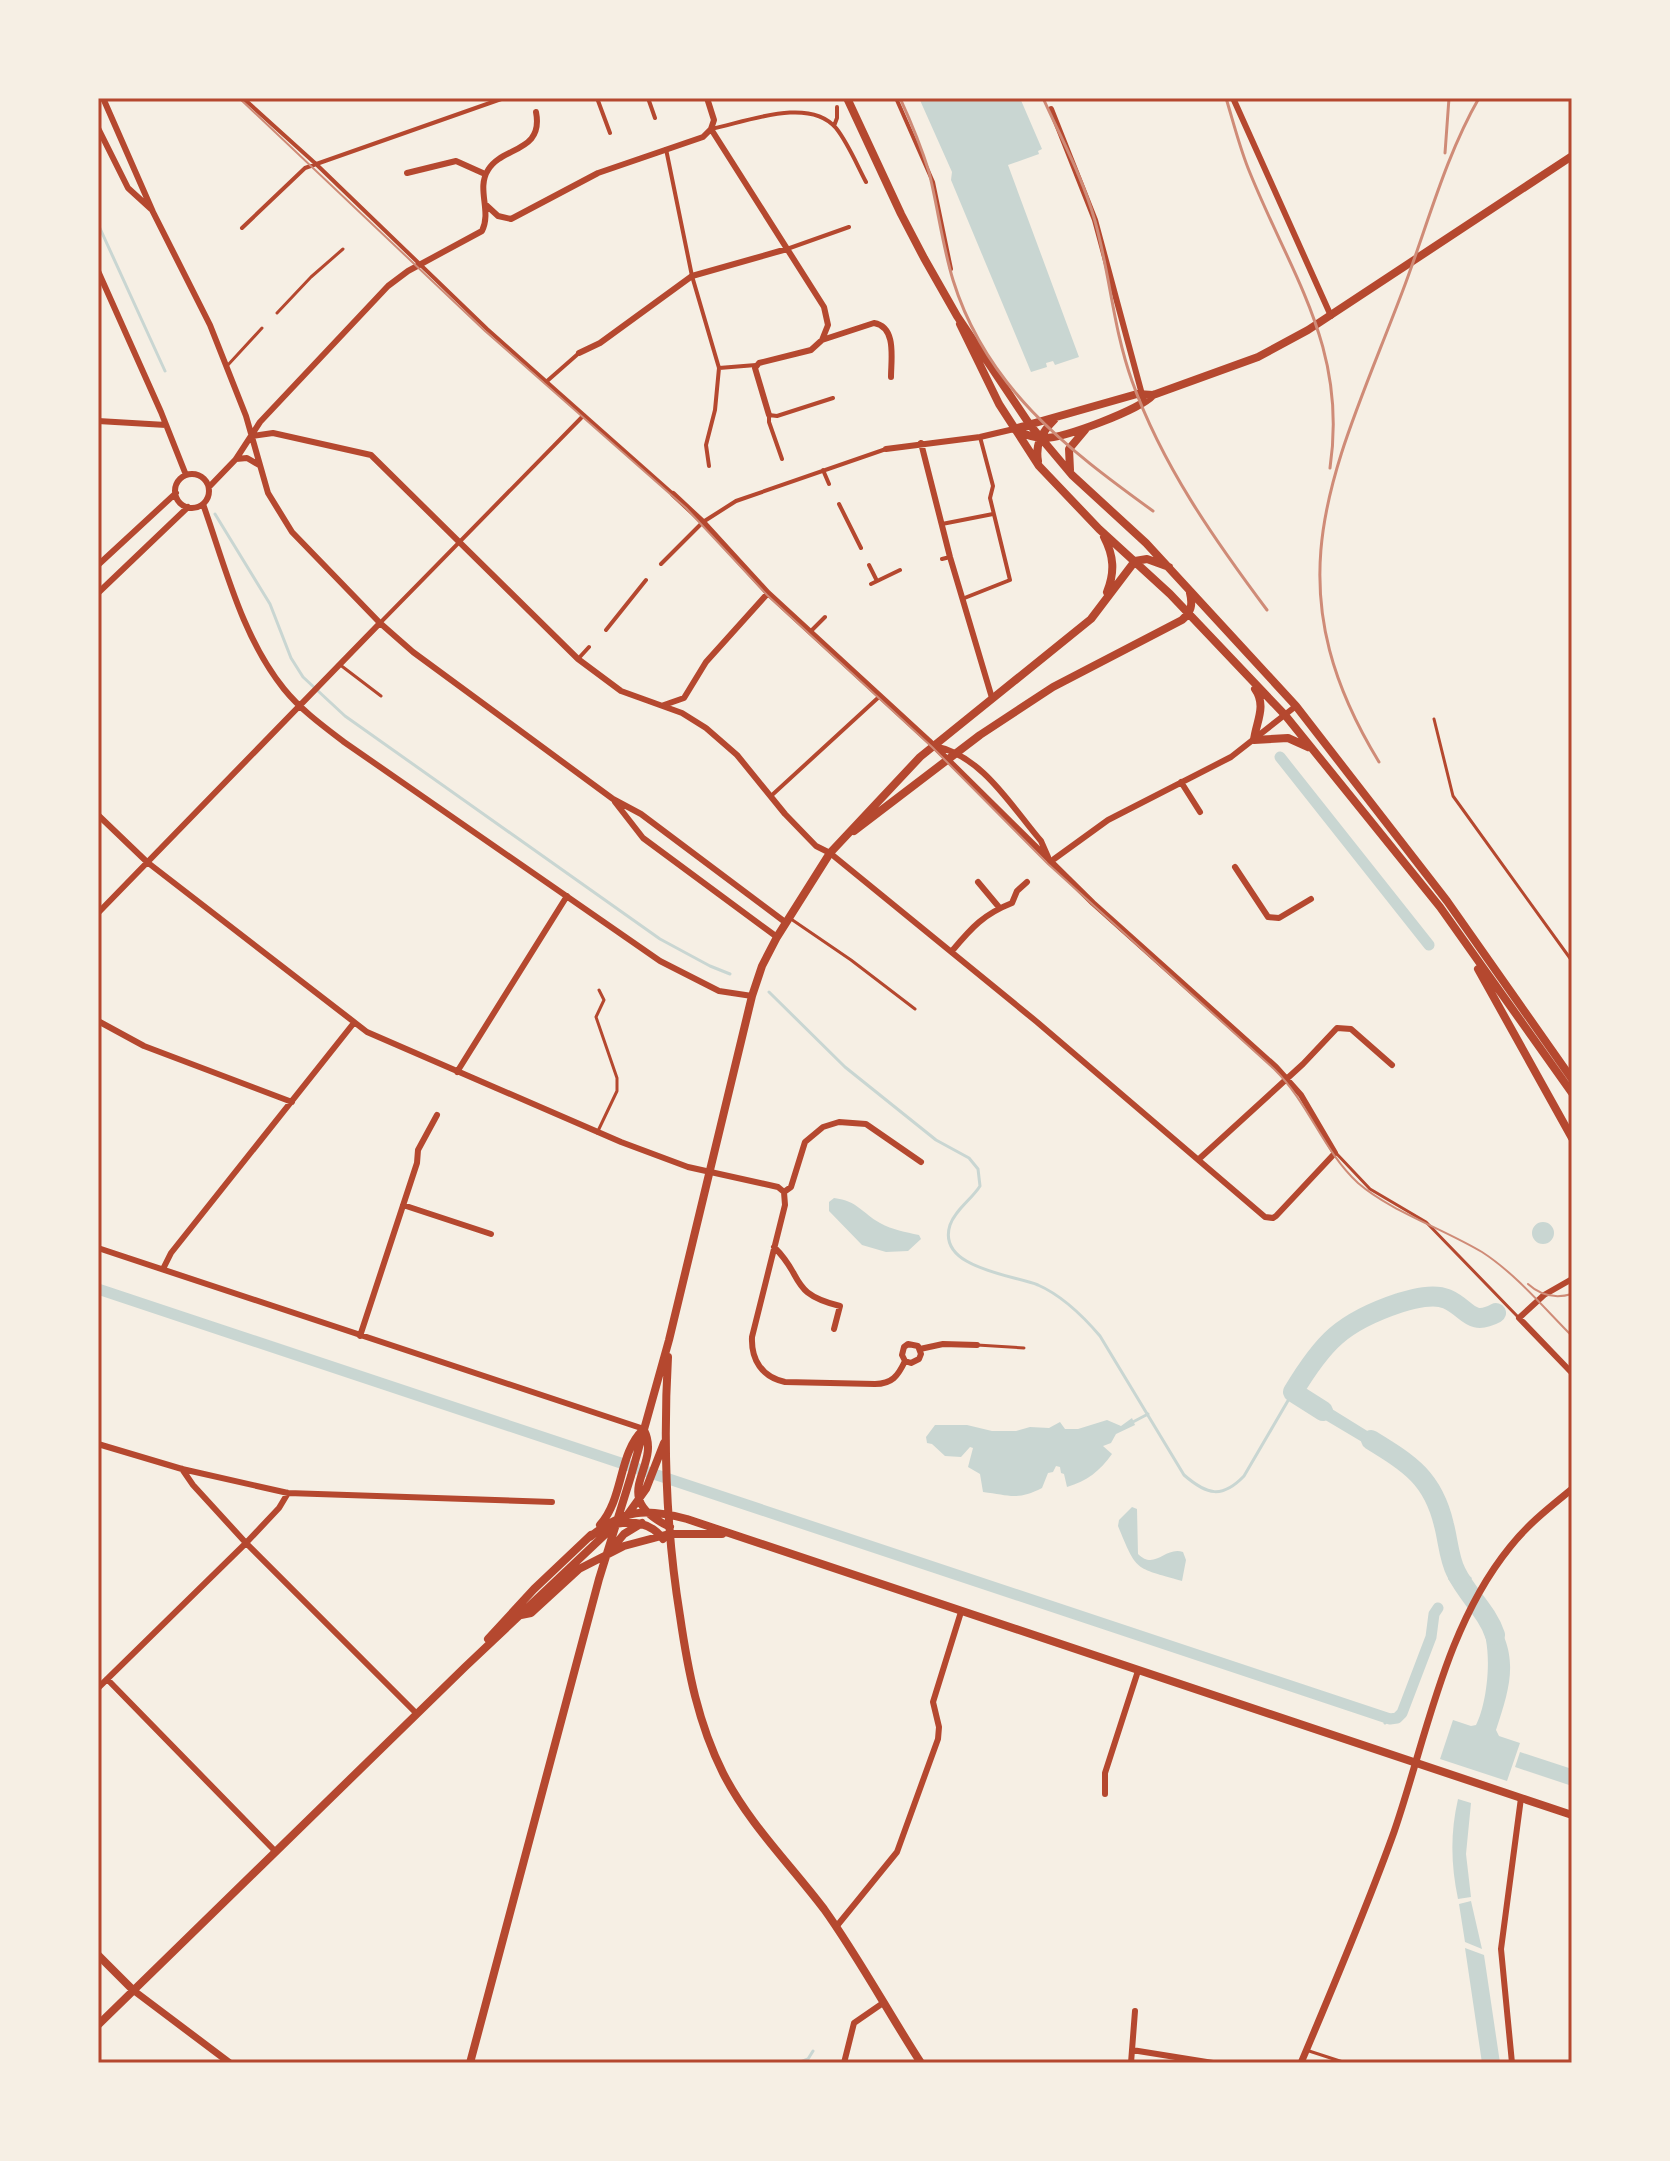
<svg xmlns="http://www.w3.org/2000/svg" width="1670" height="2161" font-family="'Public Sans',sans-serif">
  <rect width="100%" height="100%" fill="#f6efe4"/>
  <path fill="#c9d6d2" d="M919 98H1020L1042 149 1038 151 1039 154 1008 165 1079 357 1055 365 1053 361 1046 363 1047 367 1031 372 951 180 952 172Z
    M834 1198C858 1201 862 1213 880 1223 893 1230 905 1232 919 1235L921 1239 908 1251 886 1252 862 1245 829 1211V1202Z
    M1532 1233a11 11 0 1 1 22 0a11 11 0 1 1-22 0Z
    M1304 1388 1311 1396 1398 1450 1389 1458 1295 1402Z
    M1132 1418 1135 1425 1116 1434 1111 1443 1103 1446 1112 1454C1100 1471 1087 1481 1067 1487L1064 1474 1061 1473 1060 1467 1056 1466 1053 1472 1048 1473 1042 1488C1017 1501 1009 1495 983 1492L980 1474 968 1467 973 1448 970 1447 961 1457 945 1456 932 1444 927 1443 926 1437 935 1425H967L992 1431H1016L1030 1427 1049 1428 1060 1422 1065 1429H1078L1107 1420 1121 1426Z
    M1434 1481C1452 1502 1454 1534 1459 1560L1448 1564 1440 1520 1426 1489Z
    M1132 1507 1137 1509 1138 1554C1155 1571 1165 1546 1183 1552L1186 1560 1182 1581C1134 1567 1137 1572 1118 1526L1119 1520Z
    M1459 1567 1472 1578 1463 1591 1456 1589 1448 1579 1450 1570Z
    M1486 1607C1521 1651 1512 1682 1496 1730L1499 1736 1520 1743 1507 1781 1440 1759 1453 1720 1471 1726 1476 1725C1488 1702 1494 1643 1479 1621Z
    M1520 1752 1572 1769V1786L1515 1767Z
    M1458 1799 1471 1803 1466 1854 1471 1897 1458 1899C1451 1865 1450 1834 1458 1799Z
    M1471 1901 1482 1949 1465 1942 1459 1904Z
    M1465 1948 1484 1955 1500 2063H1482Z"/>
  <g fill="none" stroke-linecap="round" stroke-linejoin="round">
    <path stroke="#c9d6d2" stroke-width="3" d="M98 224 165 371
      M215 514 270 604 291 658 303 677 345 716 660 939 710 966 730 974
      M769 992 845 1067 936 1140 969 1158 978 1169 980 1186C972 1199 955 1210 950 1225 936 1268 1013 1275 1038 1285 1063 1296 1083 1316 1100 1336L1184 1475C1207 1495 1222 1499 1244 1476L1293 1392
      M1131 1423 1148 1414
      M1385 1723 1390 1719
      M798 2063 808 2059 813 2051"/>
    <path stroke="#c9d6d2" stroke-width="11" d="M1280 757 1429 945
      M98 1289 1390 1719 1397 1718 1402 1713 1431 1637 1434 1614 1438 1608"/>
    <path stroke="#c9d6d2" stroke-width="20" d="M1323 1411 1293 1392C1323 1342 1342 1322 1399 1303 1413 1299 1433 1293 1447 1299 1468 1308 1470 1327 1496 1313
      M1371 1440C1410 1464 1433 1478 1444 1525 1448 1540 1449 1559 1456 1572 1467 1595 1487 1611 1495 1635"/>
    <path stroke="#b5482f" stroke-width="3" d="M277 313 311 277 343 249
      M227 366 262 328
      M339 664 381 696
      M1434 719 1453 796 1572 961
      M791 919 851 960 915 1009
      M597 1133 617 1091V1078L596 1017 604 1000 599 990
      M1336 1153 1370 1189 1426 1222 1519 1318
      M977 1345 1024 1348
      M1306 2050 1346 2063"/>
    <path stroke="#b5482f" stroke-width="4" d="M243 98 316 164 487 329 673 494
      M597 98 610 133
      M648 98 655 118
      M896 98 933 182 951 269
      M834 126 837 118V107
      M711 129C746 122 809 96 836 128 848 143 857 165 866 182
      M666 149 692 276 719 368 715 410 706 445 709 466
      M242 228 305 168 504 98
      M787 249 849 227
      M719 368 756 365
      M546 382 579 353
      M782 459 769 422V415L777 416 833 398
      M823 470 829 484
      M839 504 861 548
      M942 524 993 514
      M942 559 950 557
      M661 564 703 522 736 501 886 449
      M869 565 877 581
      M871 584 900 570
      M962 599 1010 580 990 498 993 486 980 437
      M380 623 584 415
      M606 630 646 580
      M810 632 825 617
      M578 659 589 647
      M771 796 880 696"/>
    <path stroke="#b5482f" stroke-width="6" d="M103 98 153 212 210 325 246 416 268 493 292 532 380 623 413 652 613 799 641 814 785 922
      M707 98 714 120 711 129
      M1233 98 1331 316
      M1051 109 1095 220 1143 398
      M98 128 128 188 151 209
      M711 129 824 307 828 325 822 340
      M407 173 456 161 485 174
      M485 204 498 216 511 219 598 173 703 137 711 129
      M98 271 161 412 186 475
      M579 353 600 343 692 276 787 249
      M769 415 755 368 759 363 811 350 822 340 874 323C897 327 891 359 891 377
      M98 421 166 425
      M252 436 273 433 371 455 578 659 621 691 682 713 706 728 737 755 785 814 816 846 830 853 1037 1022 1265 1217 1273 1218 1276 1216 1335 1153 1301 1095 1276 1067 1093 903 929 741 768 593 703 522 673 494
      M921 443 950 557 992 698
      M886 449 980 437 1014 429
      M236 459 247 458 259 465
      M175 491a17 17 0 1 1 34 0a17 17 0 1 1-34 0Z
      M209 487 236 459 260 422 388 286 408 271 482 231C492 211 476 189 488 170 502 146 544 153 536 112
      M203 504C225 566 242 637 284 689 301 710 323 726 344 742L660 961 719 991 752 996
      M98 565 176 493
      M98 593 188 507
      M664 705 684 698 706 662 768 593
      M934 746C982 755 1011 806 1041 841L1048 857
      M1181 782 1200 812
      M615 802 643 838 777 937
      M98 815 147 862 367 1032 621 1142 688 1167 778 1187 784 1192
      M1050 862 1108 820 1231 757 1296 706
      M1235 867 1268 917 1279 918 1311 899
      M978 882 998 906
      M98 913 380 623
      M952 951C972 927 984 914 1012 903L1017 891 1027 882
      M98 1021 144 1046 292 1102
      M457 1072 567 896
      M1199 1159 1303 1064 1337 1028 1351 1029 1392 1065
      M784 1192 785 1205 752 1337C751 1360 762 1377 785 1382L875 1384C892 1384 898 1376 905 1361L902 1355 904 1347 908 1344 918 1346 921 1354 919 1359 911 1363 905 1361
      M784 1192 791 1187 805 1142 823 1127 839 1122 866 1124 921 1162
      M403 1205 491 1234
      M774 1247C805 1277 788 1293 840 1306L834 1329
      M98 1248 644 1429
      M163 1269 171 1253 353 1024
      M1572 1279 1544 1295 1519 1318 1572 1373
      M360 1336 417 1163 418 1150 437 1115
      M920 1349 943 1344 977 1345
      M98 1444 182 1469 288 1493 552 1502
      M182 1469 193 1485 246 1543 417 1714
      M107 1679 276 1852
      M98 1688 246 1543 279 1508 288 1493
      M1105 1794V1773L1138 1671
      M836 1927 897 1852 938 1739 939 1727 933 1702 961 1612
      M1132 2050 1213 2063
      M844 2063 854 2023 883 2003
      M1131 2063 1135 2011
      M1512 2063 1501 1949 1521 1798"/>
    <path stroke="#b5482f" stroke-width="7" d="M133 1990 230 2063
      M1301 2063C1333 1987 1366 1910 1394 1832 1427 1736 1445 1627 1510 1547 1528 1524 1550 1507 1572 1489"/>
    <path stroke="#b5482f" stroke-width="8" d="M847 98 901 214 924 258 957 316 1030 425 1072 475 1146 543 1296 706 1447 901 1572 1079
      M960 324 999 404 1039 466 1099 529 1170 594 1285 715 1440 907 1572 1093
      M1014 429 1137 394 1153 395 1258 357 1308 330 1572 156
      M1014 429C1023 434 1033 438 1044 438 1065 438 1139 410 1153 395
      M1038 461C1035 444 1042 432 1054 420
      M1070 470 1069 449 1085 430
      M1104 537C1114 556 1115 572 1107 592
      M1255 689C1267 706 1256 722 1254 740L1288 738 1308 747
      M854 831 980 735 1053 687 1182 620C1191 612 1193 605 1190 593
      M1478 969 1572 1138
      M668 1357C663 1445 666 1530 680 1616 688 1671 698 1723 723 1773 749 1824 790 1864 824 1909 859 1958 888 2012 921 2063
      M644 1430C663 1468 605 1496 670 1527
      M628 1514 646 1489 664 1443
      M615 1524C633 1521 651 1522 663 1539
      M600 1525C624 1498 618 1454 643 1430
      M590 1537C624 1509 645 1508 687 1519L1572 1815
      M610 1551 624 1534 642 1523
      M521 1615 531 1613 579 1569 624 1546 669 1534H722
      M488 1639 534 1589 591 1535
      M98 1955 133 1990
      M98 2025 465 1667 615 1525
      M470 2063 599 1579 631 1476 669 1340 752 996 762 966 777 937 830 853 920 757 1091 619 1135 561 1147 559 1169 567"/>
    <path stroke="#cf8b77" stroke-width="2" d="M239 98 485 331 686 508 767 595 932 747 1048 864 1274 1069C1309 1103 1323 1151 1358 1183 1390 1211 1444 1229 1482 1252 1516 1274 1544 1308 1572 1336
      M1528 1284C1541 1296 1555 1299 1572 1294"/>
    <path stroke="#cf8b77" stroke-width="3" d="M900 98C911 122 921 146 929 172 938 208 942 244 953 280 986 387 1066 448 1153 511
      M1043 98C1061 138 1083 178 1095 221 1110 274 1113 328 1132 381 1162 465 1214 539 1267 610
      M1226 98C1233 121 1239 145 1248 168 1290 274 1348 347 1330 468
      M1445 153 1449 98
      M1379 762C1268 580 1335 470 1403 290 1427 227 1445 157 1479 98"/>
  </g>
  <rect width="1670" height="2161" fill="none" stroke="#f6efe4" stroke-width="200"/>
  <rect x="100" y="100" width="1470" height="1961" fill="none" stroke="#b5482f" stroke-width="3"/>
</svg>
